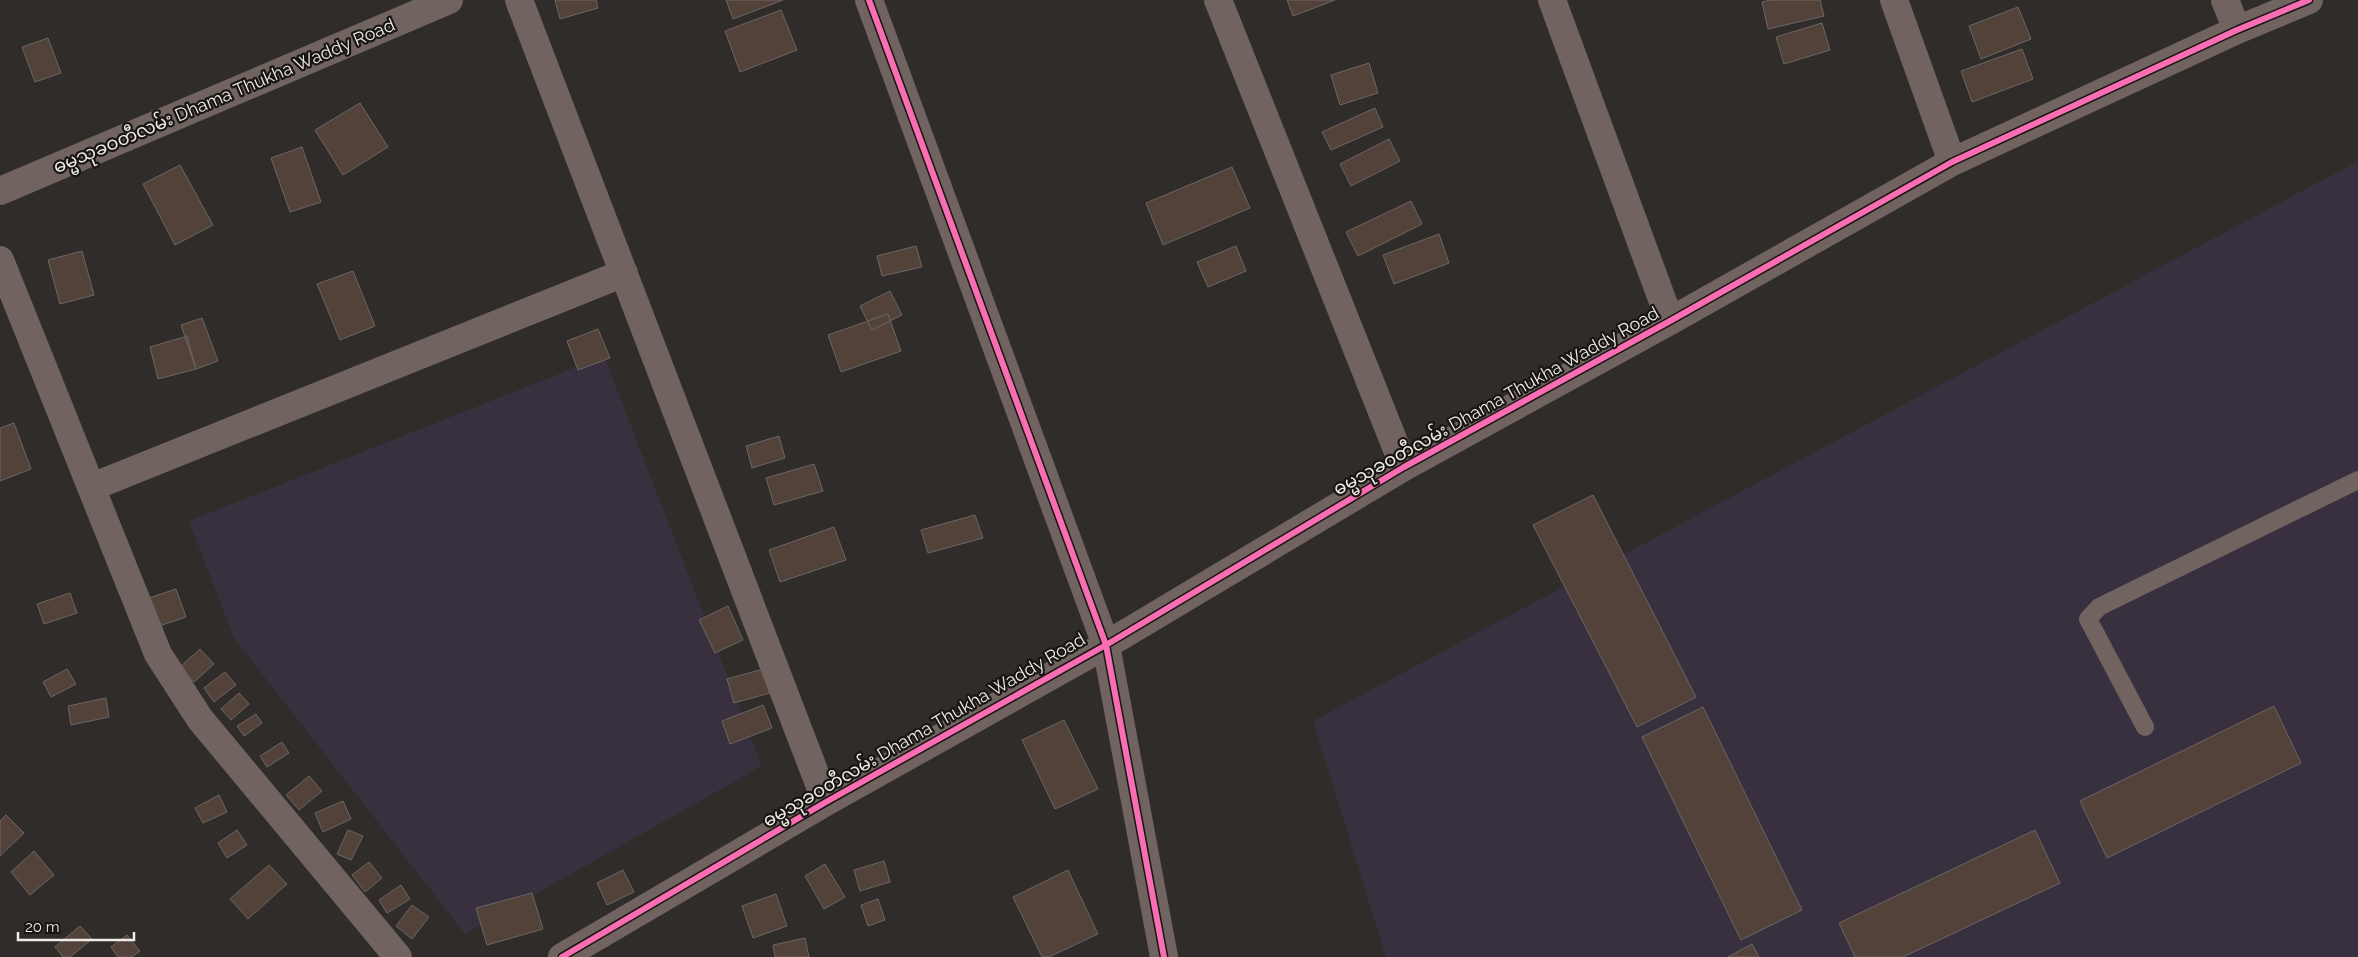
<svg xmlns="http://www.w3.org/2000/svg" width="2358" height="957" font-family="Raleway,'Noto Sans Myanmar',sans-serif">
  <rect width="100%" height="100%" fill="#2f2c29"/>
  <path fill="#38303e" d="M2358 161V957H1386L1313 721Z
    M604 356 762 766 465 934 234 638 189 521Z"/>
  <path fill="#524239" stroke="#6a6766" d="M555 0H596L598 8 560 19Z
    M726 0H783L733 19Z
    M1287 0H1335L1293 16Z
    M1771 0H1820L1824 16 1768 29 1762 2Z
    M2018 7 2031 39 1981 59 1969 26Z
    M781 10 797 50 740 72 725 31Z
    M1822 23 1830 50 1784 64 1776 37Z
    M48 38 61 73 35 82 22 47Z
    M2022 49 2033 79 1972 102 1961 71Z
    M1369 63 1378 93 1340 105 1331 75Z
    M360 103 388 147 343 175 315 130Z
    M1375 108 1383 127 1331 150 1322 132Z
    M1389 139 1400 161 1351 186 1340 164Z
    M302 147 321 202 290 212 271 158Z
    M180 165 213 225 175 245 143 184Z
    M1232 167 1250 208 1163 245 1146 203Z
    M1411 201 1422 224 1358 256 1346 232Z
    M1439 234 1449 263 1394 284 1383 255Z
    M916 246 922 267 882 276 877 256Z
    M1236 246 1246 271 1208 287 1197 262Z
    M82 251 94 295 60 304 48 260Z
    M353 271 375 326 340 340 317 284Z
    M890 291 902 315 872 330 860 306Z
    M888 314 901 351 841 372 828 335Z
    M202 318 218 361 196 369 181 325Z
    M598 329 610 358 578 370 567 341Z
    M187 336 196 369 158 379 150 347Z
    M14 423 31 469 0 481V428Z
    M779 436 785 458 752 468 746 446Z
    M814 464 823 491 774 505 766 478Z
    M1593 495 1696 697 1637 727 1533 525Z
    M975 515 983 538 928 553 921 530Z
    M834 527 846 560 780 582 769 550Z
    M176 589 186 617 159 626 149 598Z
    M70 593 77 613 44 624 37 604Z
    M728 606 743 640 715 653 699 620Z
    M200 649 214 664 194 682 180 667Z
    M67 669 76 684 51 697 43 682Z
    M763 669 770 693 734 703 727 679Z
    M225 672 236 685 214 702 204 688Z
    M239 693 249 704 231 720 221 709Z
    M106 698 109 717 71 725 68 706Z
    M763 705 772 728 730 744 722 721Z
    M2274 706 2301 763 2107 858 2080 801Z
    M1703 707 1802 910 1741 940 1642 737Z
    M256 714 262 723 244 736 237 726Z
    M1064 720 1098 789 1055 809 1022 740Z
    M282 742 289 753 267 767 260 756Z
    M309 776 322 791 299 810 286 795Z
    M219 795 227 812 203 823 195 808Z
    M343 801 351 819 323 832 315 813Z
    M6 815 24 833 0 856V821Z
    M237 830 247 845 227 858 218 843Z
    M348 830 363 836 351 860 337 854Z
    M2035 830 2060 883 1903 957H1855L1839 923Z
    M34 851 54 875 30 895 11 872Z
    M884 861 890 882 860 891 854 870Z
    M369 862 382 878 365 892 352 875Z
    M825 864 845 897 824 909 805 876Z
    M269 865 287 884 248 919 230 899Z
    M623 870 634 892 607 905 597 883Z
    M1068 870 1098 934 1049 957H1042L1013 897Z
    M401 885 410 899 387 913 379 900Z
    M532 893 543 929 487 945 476 908Z
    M776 894 787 926 753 938 742 906Z
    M878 899 885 920 868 926 861 905Z
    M412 905 429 917 412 939 396 926Z
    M80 926 92 939 70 957H63L55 947Z
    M127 935 140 951 132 957H118L111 947Z
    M805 938 809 957H775L773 945Z
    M1752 944 1759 957H1728Z"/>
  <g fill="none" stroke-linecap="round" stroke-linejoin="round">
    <path stroke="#706360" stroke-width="18" d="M2145 727 2088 619 2099 607 2358 480"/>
    <path stroke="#706360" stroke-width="28" d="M519 0 826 802
      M869 0 1106 645 1164 957
      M1218 0 1404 467
      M1552 0 1670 321
      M1894 0 1952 162
      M2225 0 2237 30
      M0 191 449 0
      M0 260 158 654 200 719 398 957
      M92 487 624 273
      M562 957 826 802 1106 645 1404 467 1670 321 1952 162 2237 30 2309 0"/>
    <defs>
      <path id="cycleway" d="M869 0 1106 645 1164 957
        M562 957 826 802 1106 645 1404 467 1670 321 1952 162 2237 30 2309 0"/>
    </defs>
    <use href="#cycleway" stroke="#181512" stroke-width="9"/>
    <use href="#cycleway" stroke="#f96db3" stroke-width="6"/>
  </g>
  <g text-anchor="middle" stroke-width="4.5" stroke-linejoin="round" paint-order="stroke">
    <g font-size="18" fill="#efebe7" stroke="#181512">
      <text transform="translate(224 96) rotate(-23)" y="6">ဓမ္မသုခဝတီလမ်း Dhama Thukha Waddy Road</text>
      <text transform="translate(1496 401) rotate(-29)" y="6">ဓမ္မသုခဝတီလမ်း Dhama Thukha Waddy Road</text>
      <text transform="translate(924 730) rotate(-30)" y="6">ဓမ္မသုခဝတီလမ်း Dhama Thukha Waddy Road</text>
    </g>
  </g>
  <path d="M18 932v8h116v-8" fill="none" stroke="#efebe7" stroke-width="2.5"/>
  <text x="25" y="932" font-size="15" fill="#efebe7" stroke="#181512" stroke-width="4" paint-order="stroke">20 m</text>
</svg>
